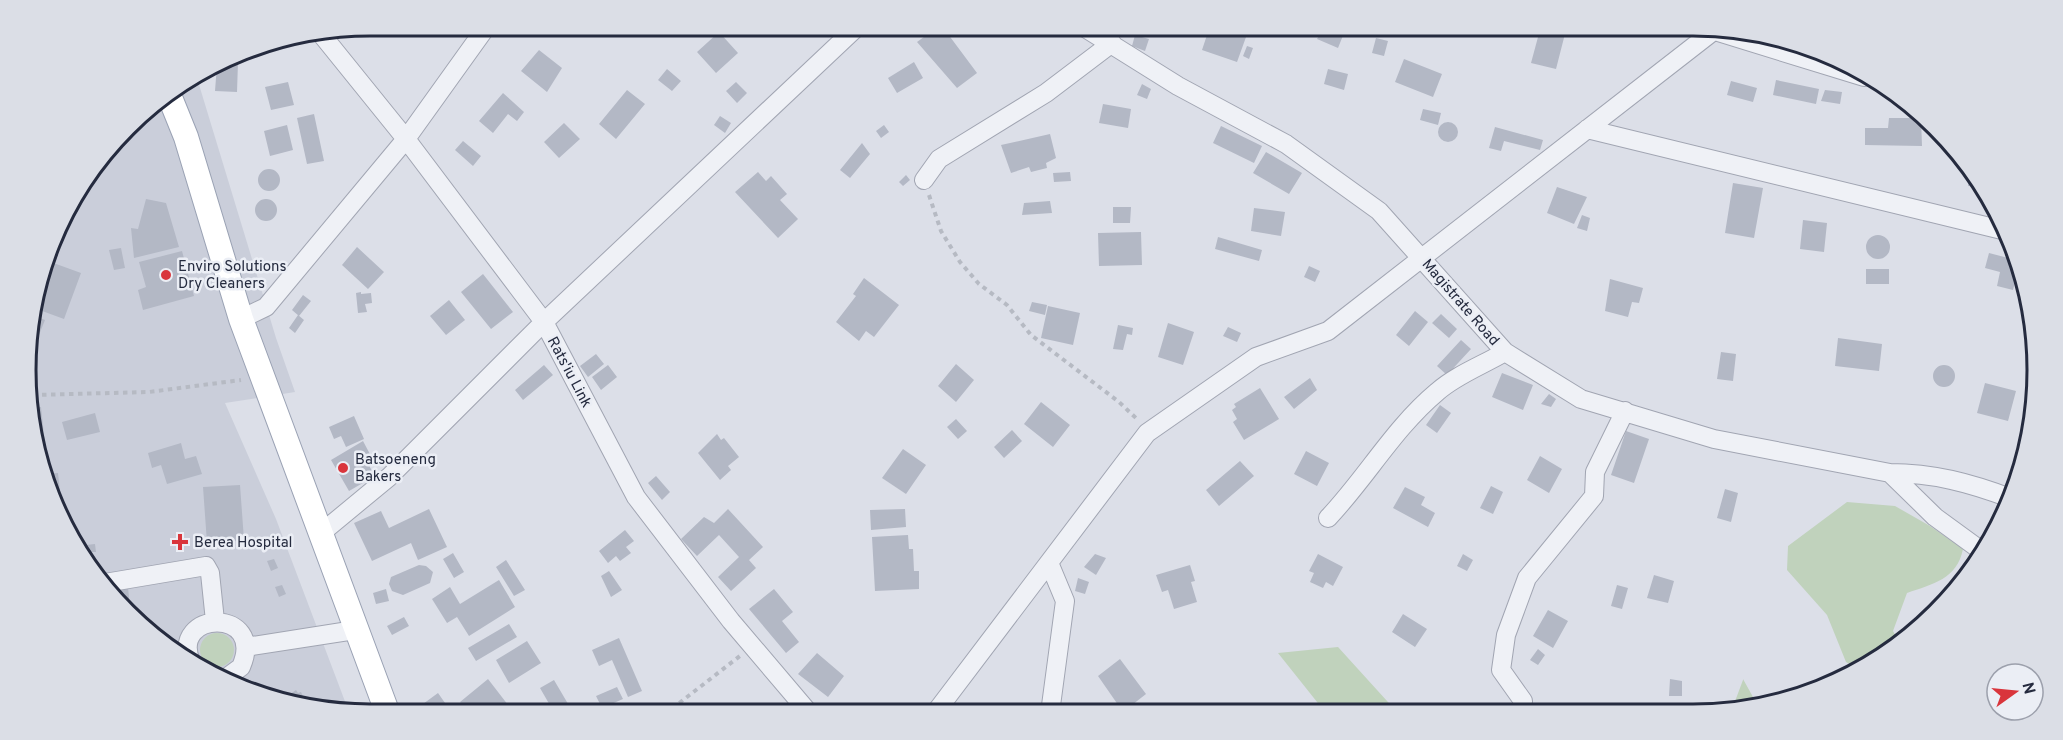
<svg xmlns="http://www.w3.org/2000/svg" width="2063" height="740" font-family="Overpass,sans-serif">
  <rect width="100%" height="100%" fill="#dcdfe8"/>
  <path fill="#caceda" d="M197 78 276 338 295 392 225 403 276 519 349 712 281 703 178 656 84 562 37 459 28 325 61 217 143 111Z"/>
  <path fill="#c0d2bc" d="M1847 502 1895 506 1930 526 1963 549C1957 579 1933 584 1907 593L1893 631 1900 643 1859 670 1846 662 1827 615 1787 570 1788 546Z
    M200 650a17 17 0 1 1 34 0a17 17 0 1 1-34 0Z
    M1338 647 1397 712H1325L1278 653Z
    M1743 679 1758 706 1731 712 1743 680Z"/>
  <path fill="#b3b8c5" d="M939 26H942L977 73 957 88 917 42Z
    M1124 26H1142L1140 31Z
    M1210 26H1250L1237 62 1202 50Z
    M1325 26 1344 33 1338 48 1317 39Z
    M1522 26H1535L1533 32 1521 29Z
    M1541 26H1567L1556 69 1531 63Z
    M719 32 738 53 716 73 697 52Z
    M1135 35 1149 39 1145 51 1132 46Z
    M1376 38 1388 41 1384 56 1372 53Z
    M1247 46 1253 48 1249 59 1243 56Z
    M539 50 562 68 547 92 521 71Z
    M1404 59 1442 74 1433 97 1395 82Z
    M223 61 238 62 237 92 215 91 217 65Z
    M914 62 923 78 897 93 888 78Z
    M667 69 681 81 672 91 658 80Z
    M1328 69 1348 74 1344 90 1324 84Z
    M1776 80 1819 89 1816 104 1773 95Z
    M1731 81 1757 88 1753 102 1727 95Z
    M288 82 294 105 271 110 265 87Z
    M736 82 747 93 737 103 726 91Z
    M1142 84 1151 89 1147 99 1137 95Z
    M627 90 645 104 616 139 599 124Z
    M1825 90 1842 92 1840 104 1821 101Z
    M503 93 524 112 517 121 508 114 493 133 479 121Z
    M1103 104 1131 109 1128 128 1099 123Z
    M1423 109 1441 113 1438 125 1420 120Z
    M314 114 324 161 307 164 297 118Z
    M720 116 731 123 725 133 714 125Z
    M1889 118H1921L1922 146 1865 145V128H1888Z
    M1438 132a10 10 0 1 1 20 0a10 10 0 1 1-20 0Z
    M564 123 580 139 559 158 544 142Z
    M287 125 293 150 270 156 264 131Z
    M884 125 889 132 881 138 876 131Z
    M1221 126 1262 146 1254 163 1213 143Z
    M1495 127 1543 140 1540 150 1504 141 1501 151 1489 148Z
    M1050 134 1056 158 1046 163 1047 168 1031 172 1029 167 1011 173 1001 145Z
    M463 141 481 156 473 166 455 150Z
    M862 143 870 154 850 178 840 170Z
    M1266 152 1302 173 1289 194 1253 173Z
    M258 180a11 11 0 1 1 22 0a11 11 0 1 1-22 0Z
    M758 172 766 181 771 176 787 194 780 200 798 219 778 238 735 192Z
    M1070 172 1071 181 1054 182 1053 173Z
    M1969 173 1976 180 1982 187 1968 186Z
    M906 175 910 180 903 186 899 182Z
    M1733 183 1763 188 1754 238 1725 233Z
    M1557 187 1587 197 1574 224 1547 213Z
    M146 199 166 203 179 247 134 258 131 228 138 229Z
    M255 210a11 11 0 1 1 22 0a11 11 0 1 1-22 0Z
    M1050 201 1052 213 1022 215 1024 203Z
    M1113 207H1131L1130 223H1113Z
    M1254 208 1285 212 1281 236 1251 231Z
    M1582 215 1590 218 1587 231 1577 228Z
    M1803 220 1827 223 1824 252 1800 249Z
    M1141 232 1142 265 1099 266 1098 233Z
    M1866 247a12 12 0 1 1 24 0a12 12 0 1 1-24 0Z
    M1218 237 1262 250 1259 261 1215 249Z
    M357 247 384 272 368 289 342 265Z
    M121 248 125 268 114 270 109 250Z
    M182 251 194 296 143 310 138 290 146 287 139 262Z
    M1989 253 2012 259 2017 274 2013 290 1997 286 2000 272 1985 268Z
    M48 261 81 273 64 319 34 308Z
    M1309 266 1320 271 1315 282 1304 277Z
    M1866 269H1889V284H1866Z
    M483 274 513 312 491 329 461 292Z
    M864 278 899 305 874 337 866 331 859 341 836 322 856 296 853 294Z
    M1610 279 1643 288 1639 303 1632 302 1628 317 1605 311Z
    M361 292V294L371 293 372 303 365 304 367 312 358 313 356 293Z
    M303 295 311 301 299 316 292 310Z
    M449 300 465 320 446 335 430 316Z
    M1032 302 1047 305 1045 315 1029 311Z
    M1048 306 1080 313 1073 345 1041 338Z
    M1415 311 1428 322 1409 346 1396 335Z
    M1441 314 1457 329 1449 338 1432 323Z
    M32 315 45 320 30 357 28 325Z
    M298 315 304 320 295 333 289 328Z
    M1168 323 1194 332 1183 365 1158 357Z
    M1118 325 1133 328 1132 335 1127 334 1123 350 1113 349Z
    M1228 327 1241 333 1237 342 1223 336Z
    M1838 338 1882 344 1879 371 1835 366Z
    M1461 340 1471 349 1447 375 1437 366Z
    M1721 352 1736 354 1733 381 1717 379Z
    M596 354 604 364 588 377 580 366Z
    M956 364 974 380 956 402 938 386Z
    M544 365 553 375 523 400 515 390Z
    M608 365 617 377 601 390 592 377Z
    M1933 376a11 11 0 1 1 22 0a11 11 0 1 1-22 0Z
    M1502 373 1533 385 1523 410 1492 397Z
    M1310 378 1317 390 1294 409 1284 397Z
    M1985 383 2016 391 2008 421 1977 413Z
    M1260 388 1279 419 1244 440 1233 422 1237 419 1232 410 1236 407 1234 404Z
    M1549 394 1556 399 1551 407 1541 404Z
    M1041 402 1070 425 1053 447 1024 424Z
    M1440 405 1451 413 1437 433 1426 425Z
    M41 407 47 464 40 465 37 459 34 408Z
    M95 413 100 432 67 440 62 422Z
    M354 416 364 439 346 447 341 436 334 439 329 427Z
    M956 419 967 431 958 439 947 427Z
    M1012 430 1022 441 1004 458 994 447Z
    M1626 431 1649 439 1634 483 1611 475Z
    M717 434 721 440 724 438 739 457 728 466 731 470 720 480 698 453Z
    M363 441 372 458 367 462 375 476 349 491 331 460Z
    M181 443 185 459 196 456 202 474 167 484 161 465 152 468 148 453Z
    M903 449 926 465 906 494 882 478Z
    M1306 451 1329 463 1317 486 1294 474Z
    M1540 456 1562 469 1549 493 1527 480Z
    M1240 461 1254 476 1219 506 1206 490Z
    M58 473 61 501H56L44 474Z
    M656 476 670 492 662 500 648 483Z
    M240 485 244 540 207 543 203 487Z
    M1491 486 1503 492 1493 514 1480 508Z
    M1405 487 1425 497 1421 505 1435 513 1428 527 1393 508Z
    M1725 489 1738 493 1731 522 1717 518Z
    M429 509 447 547 418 560 411 543 372 561 354 523 381 511 389 528Z
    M728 509 763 547 749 560 756 568 731 591 718 577 739 557 719 535 697 556 681 539 704 517 714 523Z
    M905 509 906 527 871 530 870 510Z
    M625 530 634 541 626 547 631 553 620 561 616 556 608 563 599 551Z
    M908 535 909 549H913L914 571H919V589L875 591 872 537Z
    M95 544 96 552H92L94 572 84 562 77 546Z
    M453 553 464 572 454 578 443 559Z
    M1095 554 1106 558 1096 575 1084 567Z
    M1318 554 1343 567 1333 586 1326 582 1323 588 1310 582 1314 573 1309 571Z
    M1463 554 1473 560 1467 571 1457 566Z
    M274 559 278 568 271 571 267 561Z
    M506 560 525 590 514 596 496 567Z
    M419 565 426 566 433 572 430 583 403 595 392 591 389 584 391 577Z
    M1190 565 1195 581 1191 582 1197 602 1174 609 1168 590 1162 592 1156 575Z
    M609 571 622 590 611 597 601 576Z
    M1654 575 1674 581 1668 603 1647 598Z
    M1078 578 1089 582 1085 594 1075 591Z
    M499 580 515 607 469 636 457 617 447 623 432 599 450 587 460 604Z
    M282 585 286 594 279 597 275 587Z
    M1617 585 1628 588 1622 609 1611 606Z
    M128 587 130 608 110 588Z
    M386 589 389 601 376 604 373 593Z
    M774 589 793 612 782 621 799 642 786 653 749 609Z
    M1548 610 1568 621 1553 648 1533 636Z
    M1403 614 1427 629 1415 647 1392 632Z
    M404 617 409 626 392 635 387 626Z
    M509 624 517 637 476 661 468 648Z
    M619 638 642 691 628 697 612 660 599 666 592 650Z
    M527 641 541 663 509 683 496 660Z
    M1538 649 1545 655 1538 665 1530 660Z
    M817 653 844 676 828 697 798 674Z
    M1120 659 1146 694 1123 712 1098 676Z
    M488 679 515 714H469L460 702Z
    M1670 679 1682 681V696H1669Z
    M554 680 574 714H555L540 688Z
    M617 687 623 699 602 708 596 696Z
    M296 690 298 693 301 692 307 706 279 702Z
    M438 693 450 710 444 714H414L412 712Z
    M637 705 643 714H625Z"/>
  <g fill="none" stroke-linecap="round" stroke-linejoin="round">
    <defs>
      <path id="minor" d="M1082 26 1178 86 1286 144 1379 211 1505 352 1581 399 1714 439 1890 473C1933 473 1970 483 2010 498
        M1705 28 1864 77
        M322 35 406 139 544 322 636 497 731 621 810 714
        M1587 129 2002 230
        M924 180 939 159 1046 93 1112 43
        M241 319 266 307 406 139 487 26
        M1890 473 1935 517 1983 552
        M1328 518C1366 478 1394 428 1437 392 1456 375 1483 365 1505 352
        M320 534 389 477 544 322 858 26
        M1050 565 1065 601 1050 713
        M105 583 206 566 210 573 215 621
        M246 647 355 630
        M191 662C169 610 267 607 241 667L226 678
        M1523 701 1501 670 1506 635 1527 578 1594 496 1595 472 1625 411
        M935 713 1147 433 1256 357 1328 331 1716 29"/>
      <path id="major" d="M169 95 186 137 241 319 388 714"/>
    </defs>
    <use href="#minor" stroke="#a1a5b2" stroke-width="20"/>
    <use href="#major" stroke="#9aa2b4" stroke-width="26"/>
    <path stroke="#b6bac3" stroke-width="4" stroke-dasharray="4.5 4.5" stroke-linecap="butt" d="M929 195 941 231 960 262 979 284 1007 305 1031 335 1119 402 1138 420
      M33 395 149 392 241 380
      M665 714 740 656"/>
    <use href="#minor" stroke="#eff1f6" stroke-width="18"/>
    <use href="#major" stroke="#fff" stroke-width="24"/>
  </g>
  <g fill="#d9353c" stroke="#ebeef5" stroke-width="2">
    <circle cx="166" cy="275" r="6"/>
    <circle cx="343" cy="468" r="6"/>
    <path d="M177 533h6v6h6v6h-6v6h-6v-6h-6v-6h6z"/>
  </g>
  <g text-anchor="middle" stroke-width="5" stroke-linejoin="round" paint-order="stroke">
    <g font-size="15" fill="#252b3f" stroke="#ebeef5" text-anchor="start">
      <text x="178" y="271">Enviro Solutions<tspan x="178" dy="17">Dry Cleaners</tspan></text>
      <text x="355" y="464">Batsoeneng<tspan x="355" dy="17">Bakers</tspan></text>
      <text x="194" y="547">Berea Hospital</text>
    </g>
    <g font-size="15" fill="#252b3f" stroke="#ebeef5">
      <text transform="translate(1461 302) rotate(49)" y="5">Magistrate Road</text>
      <text transform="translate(570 372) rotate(62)" y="5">Rats'iu Link</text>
    </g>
  </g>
  <path d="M0 0H2063V740H0ZM370 36H1693A334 334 0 0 1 2027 370V370A334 334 0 0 1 1693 704H370A334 334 0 0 1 36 370V370A334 334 0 0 1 370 36Z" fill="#dbdee6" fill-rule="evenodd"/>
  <path fill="none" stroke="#252b3f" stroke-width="3" d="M370 36H1693A334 334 0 0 1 2027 370V370A334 334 0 0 1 1693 704H370A334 334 0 0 1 36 370V370A334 334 0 0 1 370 36Z"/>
  <g transform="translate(2015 692) rotate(75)"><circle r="28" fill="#ebeef5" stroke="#9ca0ac" stroke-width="1.5"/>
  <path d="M0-4.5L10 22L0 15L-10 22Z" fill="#d9353c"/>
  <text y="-9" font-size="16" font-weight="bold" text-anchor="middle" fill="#252b3f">N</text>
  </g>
</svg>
